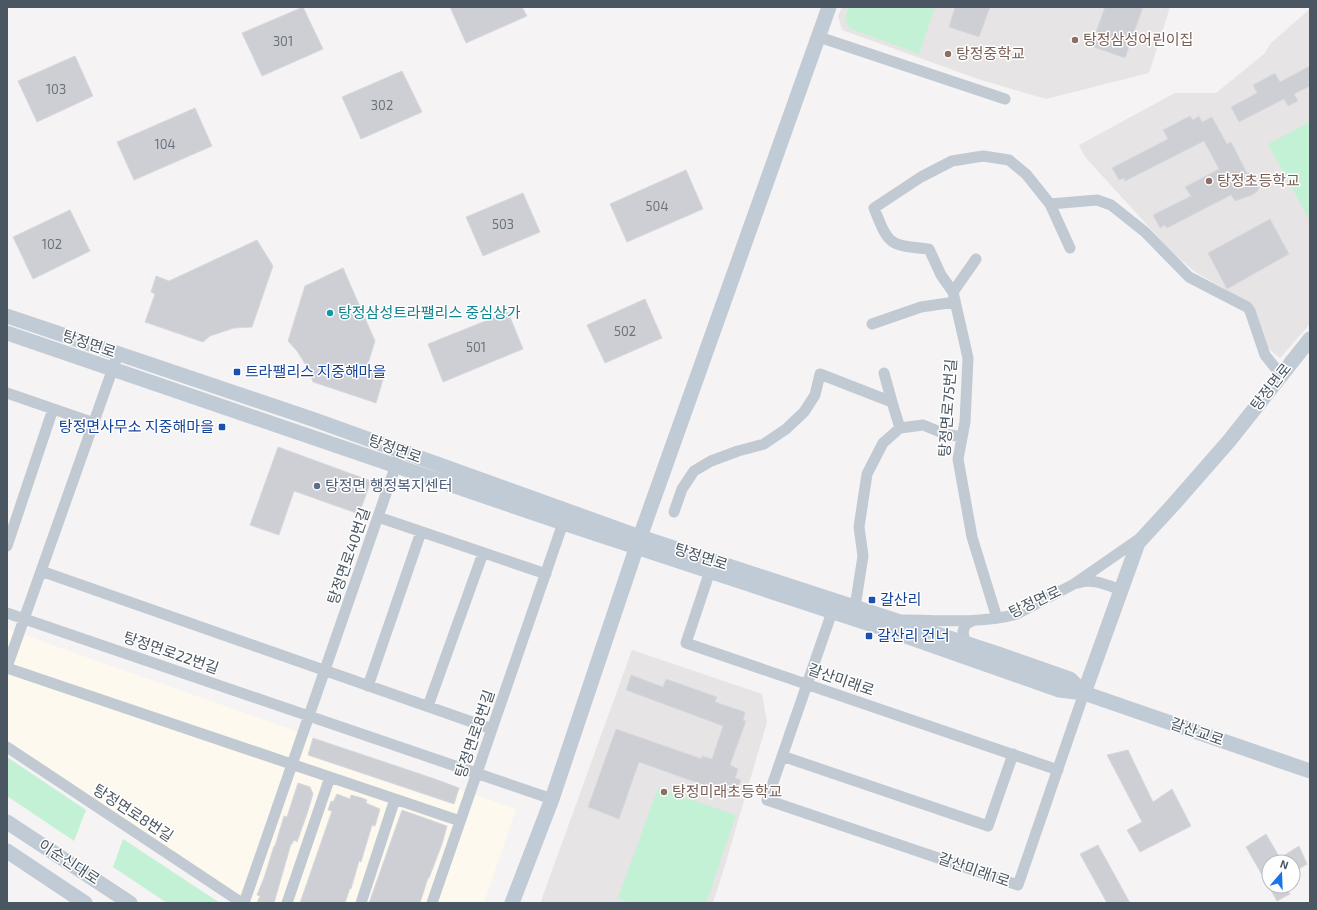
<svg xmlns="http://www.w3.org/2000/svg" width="1317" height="910" font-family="'Exo 2','Noto Sans KR',sans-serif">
  <rect width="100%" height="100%" fill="#f5f3f3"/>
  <path fill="#fdf9ef" d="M7 629 516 809 484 903H244L7 744Z"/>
  <path fill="#e6e4e5" d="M842 7H1170L1149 73 1046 99 978 79 842 30 838 16Z
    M1310 9V324L1280 358 1264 345 1251 304 1195 272 1170 250 1085 157 1079 145 1175 93H1216L1264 54 1271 43Z
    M632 650 762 694 767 722 726 862 713 903H542L541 901Z"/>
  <path fill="#c3f1d5" d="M849 7H935L919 54 849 28 845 19Z
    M1310 122V221L1268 144Z
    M7 757 86 810 74 841 7 796Z
    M658 788 736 815 706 903H632L618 898Z
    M123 839 220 903H167L113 867Z"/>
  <path fill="#cdcfd5" stroke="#d7d9de" d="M303 7 323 49 262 76 242 33Z
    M450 7H522L527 16 466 43Z
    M955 7H990L979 37 949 27Z
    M1105 7H1143L1125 58 1091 46Z
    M75 56 93 96 37 122 18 81Z
    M1310 66V86L1294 94 1298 101 1288 106 1284 99 1239 122 1231 107 1257 93 1253 85 1275 73 1280 82Z
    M402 71 422 112 361 139 342 97Z
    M195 108 212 146 134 180 117 142Z
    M1190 116 1193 120 1199 116 1202 122 1212 117 1227 144 1231 142 1247 173H1252L1257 177 1260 186 1257 192 1252 195 1235 201 1231 195 1167 228 1165 225 1160 228 1153 215 1191 196 1185 187 1219 169 1204 141 1125 181 1124 178 1119 180 1112 168 1168 139 1163 130Z
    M686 170 703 209 627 242 610 204Z
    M523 193 540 232 483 256 466 217Z
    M70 210 90 251 33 279 13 237Z
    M1270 219 1289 254 1227 289 1208 253Z
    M257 240 273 266 252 327 234 328 210 336 203 342 145 322 155 294 151 292 156 276 169 281Z
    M343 268 375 341 366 370 384 376 376 403 313 382 309 370 297 351 288 341 305 286Z
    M645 299 662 338 605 363 587 325Z
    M508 312 523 349 443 382 428 344Z
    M278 447 371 481 359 514 294 491 279 535 250 525Z
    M631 675 663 687 666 679 717 697 715 702 745 712 743 720 746 721 730 765 738 769 735 778 741 780 734 796 639 762 619 819 588 807 616 729 702 759V756L712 759 723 726 626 690Z
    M313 738 435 779 459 788 454 804 308 755Z
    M1128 750 1153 802 1172 789 1191 826 1140 852 1127 830 1142 822 1107 755Z
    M298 783 310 787 313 794 307 814 297 842 294 840 292 844H291L274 903H257L260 896 257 895 264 878 274 846H275L284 816 287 817Z
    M337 794 350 799 351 795 362 798 367 800 366 803 380 809 375 826 372 825 361 862 359 861 351 889 350 888 345 903H300L332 811 328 810 331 801 333 802Z
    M402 810 447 826 442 844 429 878H428L420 903H369Z
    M1266 834 1280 858 1299 846 1307 864 1293 873V862H1269V886H1285L1290 894 1277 901 1246 847Z
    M1098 845 1130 903H1107L1080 854Z"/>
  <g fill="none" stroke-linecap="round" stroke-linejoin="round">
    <path stroke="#c1cad2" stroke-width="11" d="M819 37 1005 99
      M1050 204 1070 248
      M953 292 976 259
      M872 324 921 307 955 302
      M884 373 892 402
      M7 393 94 423
      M674 512 682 489 694 471 711 461 738 451 764 444 786 429 804 412 815 395 820 374 892 402 900 428 923 425 945 434 962 437
      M378 517 546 574
      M7 546 53 409
      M41 571 492 729
      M710 571 686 643 1058 770
      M1078 583C1093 578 1107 585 1121 590
      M855 607 863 556 859 527 867 474 883 443 900 428
      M832 612 767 800 1018 885 1084 693
      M7 613 552 799
      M997 618 972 537 958 459 965 422 968 358 953 292 941 275 929 249C889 245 889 246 874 208L921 177 952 161 983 156 1009 160 1026 174 1050 204 1097 200 1111 205 1145 232 1189 277 1247 307 1250 311 1265 355 1281 375
      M903 620C941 620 980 624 1017 614L1074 584 1139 539
      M969 645 964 638 963 631 966 624 972 621
      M7 667 118 354
      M7 668 460 821
      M368 686 421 532
      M428 706 483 553
      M7 747 242 903
      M782 756 988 826 1013 754
      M244 903 398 459
      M287 903 330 777
      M361 903 395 799
      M432 903 563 523"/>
    <path stroke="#c1cbd6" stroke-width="15" d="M7 316 315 420 640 537 998 654 1070 679 1084 693
      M7 333 563 523 891 631 1059 690 1084 693 1310 771
      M1084 693 1138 543 1173 505 1229 441 1310 339
      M7 822 130 903
      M7 851 85 903
      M512 903 552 799 640 537 829 7"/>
  </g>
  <g fill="#8d6e63" stroke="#fff" stroke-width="1.5">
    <circle cx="1075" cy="40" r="4"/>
    <circle cx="948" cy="54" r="4"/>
    <circle cx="1209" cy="181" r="4"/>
    <circle cx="664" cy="792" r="4"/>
  </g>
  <circle fill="#0f9aa8" stroke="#fff" stroke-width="1.5" cx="330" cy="313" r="4"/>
  <g fill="#1a4fb4" stroke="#fff" stroke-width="1.5">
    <rect x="233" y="368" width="8" height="8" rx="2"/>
    <rect x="218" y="423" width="8" height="8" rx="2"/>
    <rect x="868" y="596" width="8" height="8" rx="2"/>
    <rect x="865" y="632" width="8" height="8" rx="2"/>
  </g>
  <circle fill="#5c6f8a" stroke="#fff" stroke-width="1.5" cx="317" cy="486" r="4"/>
  <g text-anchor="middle" stroke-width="3" stroke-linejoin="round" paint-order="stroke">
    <g font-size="13" fill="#6b747e">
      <text x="283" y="46">301</text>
      <text x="56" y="94">103</text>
      <text x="382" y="110">302</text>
      <text x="165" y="149">104</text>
      <text x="657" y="211">504</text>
      <text x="503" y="229">503</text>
      <text x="52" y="249">102</text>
      <text x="625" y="336">502</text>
      <text x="476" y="352">501</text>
    </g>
    <g font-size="15" fill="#785e54" stroke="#fff" text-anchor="start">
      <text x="1083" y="45">탕정삼성어린이집</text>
      <text x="956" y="59">탕정중학교</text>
      <text x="1217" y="186">탕정초등학교</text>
      <text x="672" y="797">탕정미래초등학교</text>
    </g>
    <g font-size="15" fill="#0d838f" stroke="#fff" text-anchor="start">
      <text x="338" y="318">탕정삼성트라팰리스 중심상가</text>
    </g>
    <g font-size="15" fill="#4a5661" stroke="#fff">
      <text transform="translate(89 344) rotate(19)" y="5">탕정면로</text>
      <text transform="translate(1271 387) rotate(-52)" y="5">탕정면로</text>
      <text transform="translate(948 408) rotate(-86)" y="5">탕정면로75번길</text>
      <text transform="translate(395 449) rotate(20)" y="5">탕정면로</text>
      <text transform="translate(349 556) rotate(-71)" y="5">탕정면로40번길</text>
      <text transform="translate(701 557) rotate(18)" y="5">탕정면로</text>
      <text transform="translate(1035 602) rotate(-25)" y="5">탕정면로</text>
      <text transform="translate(171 653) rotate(19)" y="5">탕정면로22번길</text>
      <text transform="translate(841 680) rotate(19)" y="5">갈산미래로</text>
      <text transform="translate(1197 732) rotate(19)" y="5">갈산교로</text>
      <text transform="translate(475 734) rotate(-71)" y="5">탕정면로8번길</text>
      <text transform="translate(133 813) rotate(33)" y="5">탕정면로8번길</text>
      <text transform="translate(69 862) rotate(33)" y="5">이순신대로</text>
      <text transform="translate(974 870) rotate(19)" y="5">갈산미래1로</text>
    </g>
    <g font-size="15" fill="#164399" stroke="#fff" text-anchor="start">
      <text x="245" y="377">트라팰리스 지중해마을</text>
      <text x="214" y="432" text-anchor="end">탕정면사무소 지중해마을</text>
      <text x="880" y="605">갈산리</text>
      <text x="877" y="641">갈산리 건너</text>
    </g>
    <g font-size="15" fill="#4e5e75" stroke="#fff" text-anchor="start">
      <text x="325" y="491">탕정면 행정복지센터</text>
    </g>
  </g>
  <rect width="1317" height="910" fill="none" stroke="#4a5661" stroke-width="16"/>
  <g transform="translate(1281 874) rotate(19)"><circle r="19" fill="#ffffff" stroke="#b7bbc0"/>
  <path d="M0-3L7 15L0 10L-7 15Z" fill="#1a73e8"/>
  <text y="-6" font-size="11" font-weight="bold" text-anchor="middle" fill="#4a5661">N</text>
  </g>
</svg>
